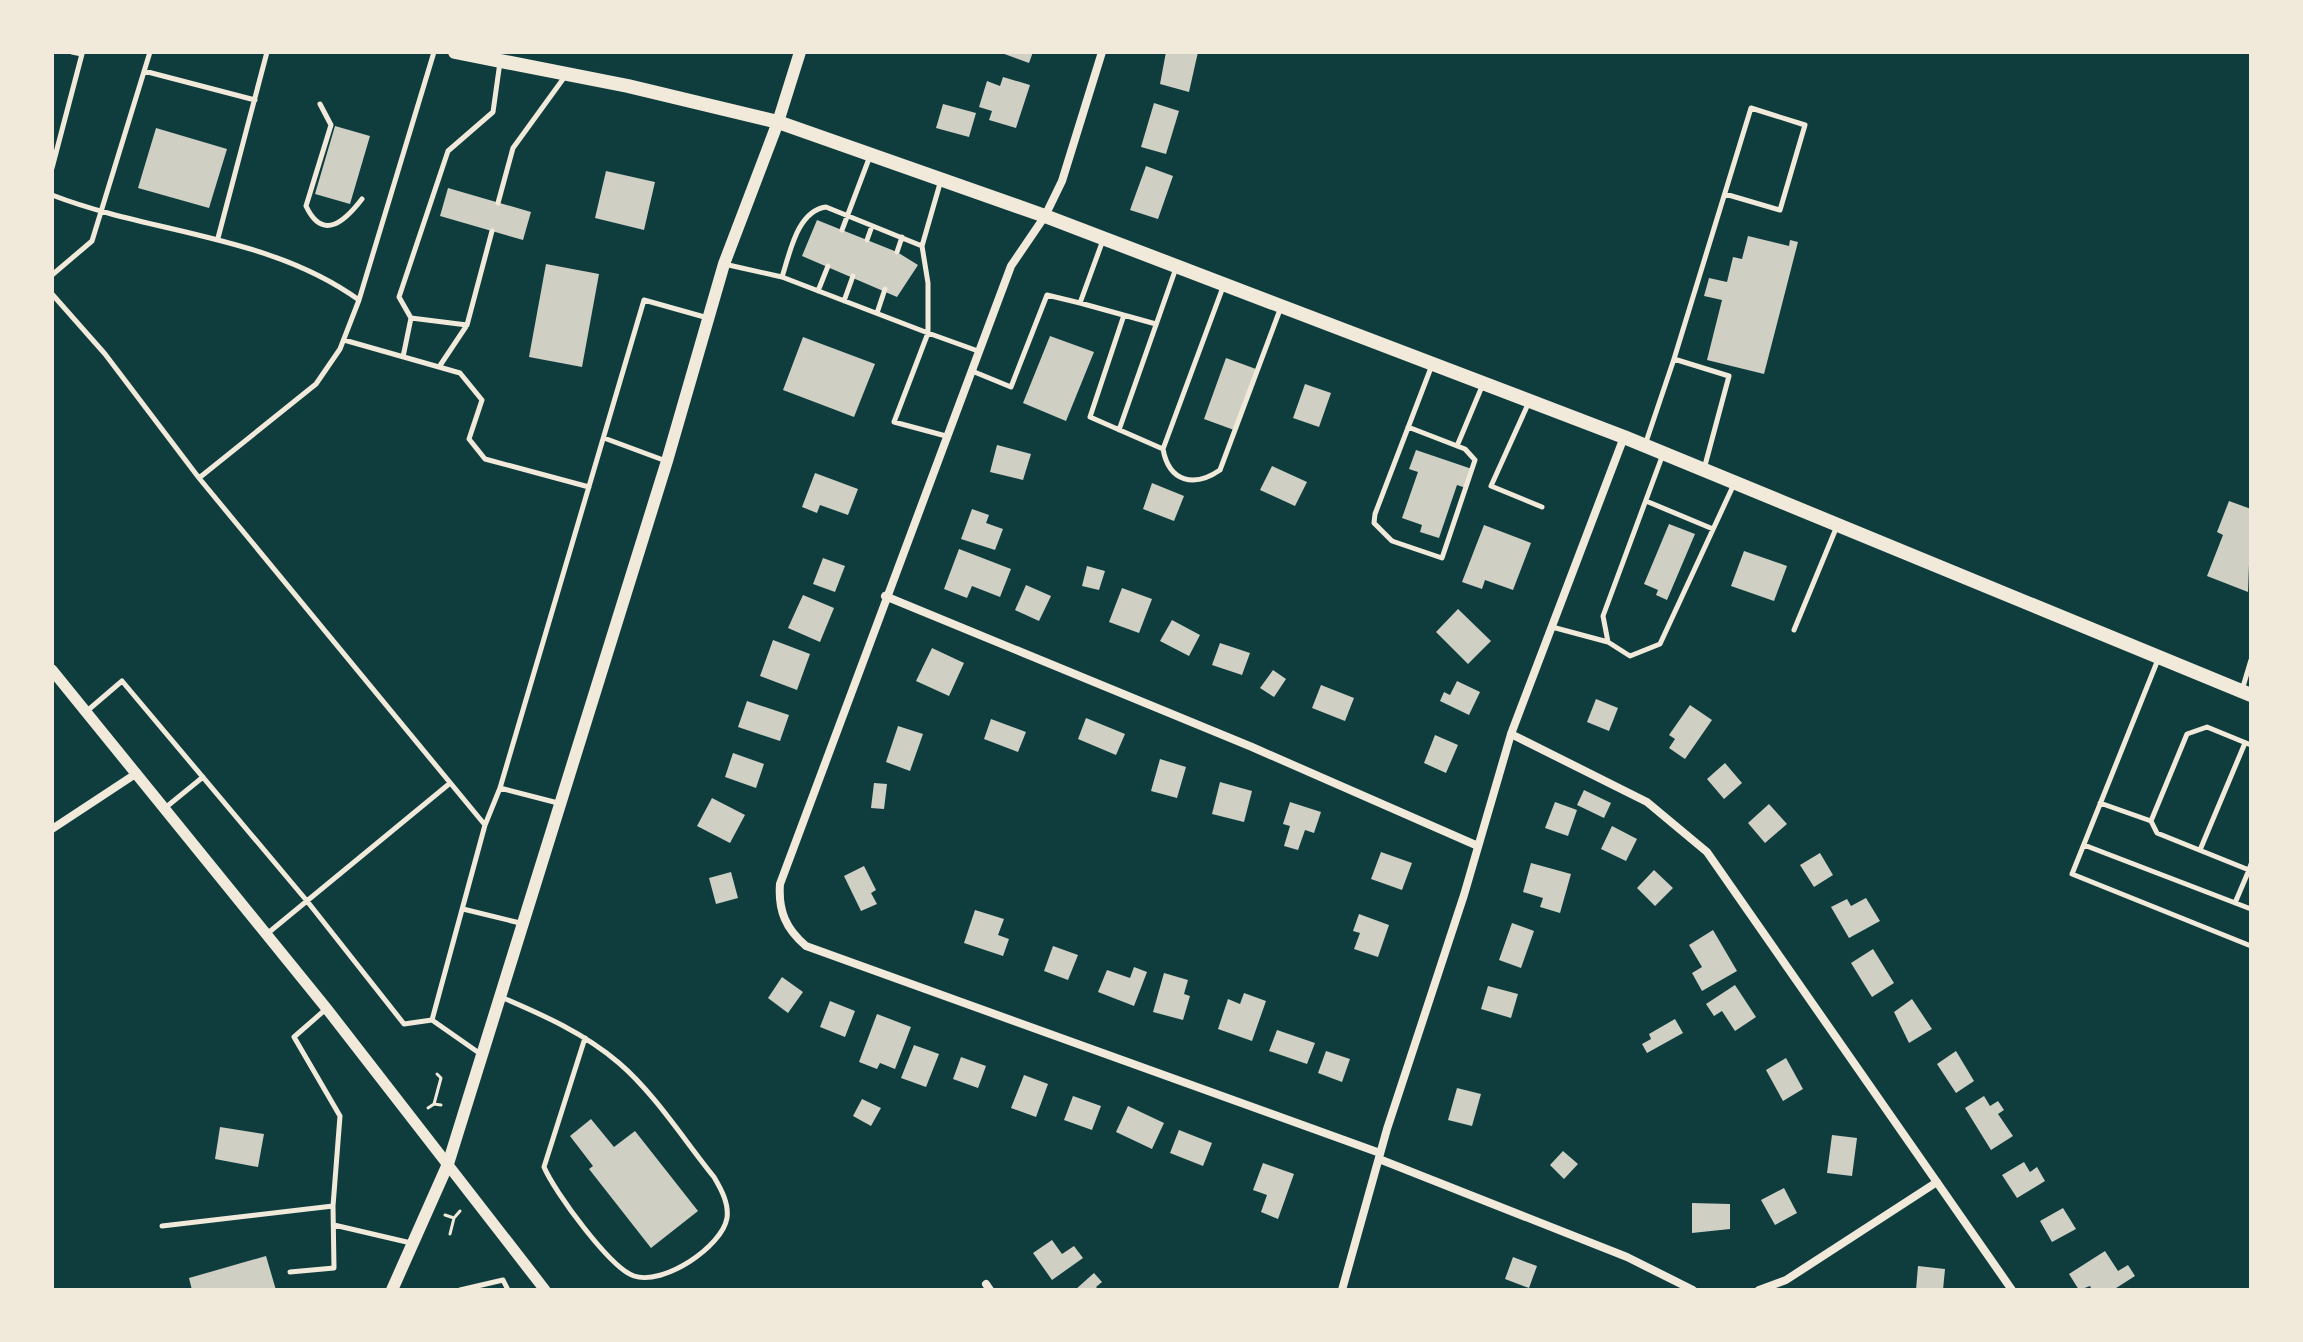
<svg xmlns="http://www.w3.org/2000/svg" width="2303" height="1342" font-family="Karla,sans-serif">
  <rect width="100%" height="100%" fill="#0f3d3e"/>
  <path fill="#cfcfc3" d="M999 52H1033L1029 63Z
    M1166 52H1198L1189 92 1160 84Z
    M1003 77 1030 85 1016 128 989 120 992 111 979 107 987 81 1000 86Z
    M1154 103 1179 111 1166 154 1141 147Z
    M943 104 976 113 969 137 936 128Z
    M335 126 370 136 350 204 315 194Z
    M156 128 227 149 209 208 138 188Z
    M1146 166 1173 176 1158 219 1130 210Z
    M606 171 655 182 644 230 595 218Z
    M448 188 531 212 523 240 440 216Z
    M817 220 897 252 918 265 897 297 802 256Z
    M1748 236 1789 246 1790 240 1798 242 1764 374 1707 360 1722 300 1704 296 1709 278 1727 282 1733 257 1742 259Z
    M546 264 599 274 582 367 529 357Z
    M1050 336 1094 352 1066 421 1023 403Z
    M803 337 875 364 854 417 783 390Z
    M1226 358 1256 369 1234 430 1204 419Z
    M1305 384 1331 393 1319 427 1293 418Z
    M997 445 1031 454 1023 480 990 472Z
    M1416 450 1472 469 1466 488 1457 485 1439 538 1420 532 1422 525 1402 518 1418 472 1409 469Z
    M1272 466 1307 482 1295 506 1260 490Z
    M815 473 858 489 848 515 820 505 817 513 802 507Z
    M1152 483 1184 496 1174 521 1143 509Z
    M2229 501 2251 509 2248 592 2207 576 2223 535 2217 532Z
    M972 509 989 515 986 523 1003 529 995 550 961 539Z
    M1669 524 1695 534 1667 600 1656 595 1658 590 1644 584Z
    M1484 525 1531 543 1513 590 1485 580 1482 589 1462 582Z
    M959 549 1011 569 1000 597 972 586 967 598 944 589Z
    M1744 551 1787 566 1774 601 1731 586Z
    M823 558 845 566 835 592 813 584Z
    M1087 566 1105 571 1099 590 1082 586Z
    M1026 585 1051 596 1039 621 1015 610Z
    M1122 588 1152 599 1139 633 1109 622Z
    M803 595 834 608 820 642 788 628Z
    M1458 609 1491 641 1468 664 1436 632Z
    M1172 620 1200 635 1189 656 1160 641Z
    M773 640 810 654 797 690 760 676Z
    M1220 643 1250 653 1242 675 1212 665Z
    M932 648 964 663 949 696 916 681Z
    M1273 670 1286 679 1274 697 1260 688Z
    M1457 681 1480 692 1469 715 1440 701 1444 692 1450 695Z
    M1321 685 1354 698 1345 721 1312 708Z
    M1596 699 1618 708 1609 731 1587 722Z
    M747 701 789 715 780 741 738 727Z
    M1690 705 1712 720 1685 759 1669 748 1675 739 1669 735Z
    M1086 718 1125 734 1116 755 1078 739Z
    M991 719 1026 732 1018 752 984 739Z
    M898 726 923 734 910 771 886 762Z
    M1435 735 1458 745 1446 773 1424 763Z
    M733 753 764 764 756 788 725 777Z
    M1160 759 1186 767 1177 798 1151 791Z
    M1725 763 1742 783 1724 799 1707 779Z
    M1220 782 1252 791 1244 822 1212 814Z
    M874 783 887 784 884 809 871 808Z
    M1584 790 1611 803 1604 818 1577 805Z
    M712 798 745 815 730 843 697 826Z
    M1290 802 1321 812 1314 833 1305 830 1298 850 1284 846 1290 826 1283 824Z
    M1555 802 1577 810 1568 836 1545 828Z
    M1769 804 1787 824 1765 843 1748 823Z
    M1612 826 1637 839 1626 861 1601 849Z
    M1381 852 1412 863 1402 890 1371 879Z
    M1820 853 1833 875 1814 887 1800 865Z
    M1531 863 1571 874 1560 913 1540 907 1543 898 1523 892Z
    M864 866 876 890 871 893 877 904 861 911 844 876Z
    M1654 870 1673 888 1655 906 1637 888Z
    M731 872 738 898 716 904 709 878Z
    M1866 898 1880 921 1849 938 1831 907 1847 899 1851 906Z
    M975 910 1004 919 998 935 1009 939 1003 956 964 943Z
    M1359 914 1389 925 1378 957 1354 949 1360 933 1353 931Z
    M1512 923 1534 931 1521 968 1499 960Z
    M1713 930 1737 971 1702 991 1692 973 1702 967 1689 945Z
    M1053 946 1078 955 1068 980 1044 971Z
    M1873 949 1894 983 1872 997 1851 963Z
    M1134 967 1147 972 1134 1006 1098 992 1107 970 1130 978Z
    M1164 973 1188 980 1184 994 1190 996 1183 1020 1153 1012Z
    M782 977 803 992 788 1013 768 998Z
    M1735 985 1756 1017 1735 1031 1722 1011 1714 1016 1706 1004Z
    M1488 986 1518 994 1511 1018 1481 1009Z
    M1244 993 1266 1001 1252 1041 1218 1029 1228 999 1240 1004Z
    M1912 999 1932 1029 1909 1043 1894 1012Z
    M830 1001 855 1011 845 1037 820 1027Z
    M877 1014 911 1027 895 1069 880 1063 877 1069 859 1062Z
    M1675 1019 1683 1033 1647 1053 1642 1044 1651 1039 1649 1034Z
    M1277 1030 1315 1043 1307 1064 1269 1051Z
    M914 1045 939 1054 926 1087 901 1078Z
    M1326 1051 1350 1059 1342 1082 1318 1073Z
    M1956 1051 1974 1081 1956 1093 1937 1064Z
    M961 1057 986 1066 978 1088 953 1079Z
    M1786 1058 1803 1089 1783 1101 1766 1070Z
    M1024 1075 1048 1084 1036 1117 1011 1108Z
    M1457 1088 1481 1094 1472 1126 1448 1120Z
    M1073 1096 1101 1106 1092 1130 1064 1120Z
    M1984 1096 1990 1106 1998 1101 2004 1110 1998 1114 2013 1136 1991 1150 1965 1108Z
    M862 1099 881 1108 871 1126 853 1116Z
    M1128 1106 1164 1123 1152 1149 1116 1132Z
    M591 1119 614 1147 635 1131 698 1211 651 1248 589 1169 593 1166 570 1136Z
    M220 1127 264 1134 258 1167 215 1159Z
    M1179 1130 1212 1143 1203 1166 1170 1153Z
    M1832 1135 1857 1138 1852 1176 1827 1173Z
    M1563 1151 1578 1164 1564 1179 1550 1165Z
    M2024 1162 2030 1172 2037 1167 2045 1181 2017 1198 2002 1175Z
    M1263 1163 1294 1174 1278 1219 1261 1212 1267 1195 1253 1190Z
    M1784 1188 1797 1213 1775 1225 1761 1200Z
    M1692 1203 1730 1204V1229L1692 1233Z
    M2063 1208 2076 1229 2052 1242 2040 1221Z
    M1052 1240 1062 1254 1074 1246 1083 1258 1052 1280 1033 1253Z
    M2105 1251 2118 1271 2128 1265 2135 1276 2113 1290H2092L2090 1286 2079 1290 2069 1274Z
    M266 1256 276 1290H192L189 1278Z
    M1513 1257 1537 1266 1529 1288 1505 1279Z
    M1918 1266 1945 1269 1943 1290H1916Z
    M1094 1273 1102 1282 1096 1287 1099 1290H1075Z"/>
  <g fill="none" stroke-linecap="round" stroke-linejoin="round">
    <path stroke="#f1e9da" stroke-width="3" d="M434 1104 441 1078 437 1074
      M428 1108 434 1104 441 1105
      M445 1215 454 1218 460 1211
      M450 1234 454 1218"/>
    <path stroke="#f1e9da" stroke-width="5" d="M144 71 255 100
      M320 104 331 125 306 206C323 242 345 221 362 199
      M52 168 82 54 72 52
      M52 195C153 234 269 235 359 300
      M498 203 513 148 566 75
      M842 230 870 156
      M218 238 267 52
      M867 240 872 226
      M922 246 826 207C797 211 790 253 782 277L928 333V283L922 246 941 180
      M897 252 902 237
      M724 264 782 277
      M52 275 92 241 150 52
      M1223 287 1163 449C1169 482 1194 488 1220 470L1281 307
      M818 291 828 266
      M52 294 105 354 199 478 485 825
      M844 301 853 276
      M1080 303 1156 324
      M877 313 885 289
      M1124 315 1090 417 1163 449
      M467 325 411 318 399 297 448 151 493 112 500 62
      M344 340 460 373 482 400 469 439 485 459 589 487
      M403 357 411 318
      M439 367 467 325 492 231
      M972 371 1011 387 1047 295 1080 303 1103 240
      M1529 402 1491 486 1542 507
      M1408 427 1465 449 1475 460 1442 558 1392 541 1374 523 1375 514 1432 365
      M1119 430 1176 268
      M946 436 894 422 928 333 978 351
      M604 438 666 461
      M1646 442 1674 359
      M1457 446 1483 384
      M1663 454 1603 616 1608 642 1630 656 1660 644 1734 484
      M1704 469 1729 376 1674 359 1751 108 1805 125 1780 210 1725 194
      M199 478 316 384 340 349 359 300 434 52
      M1646 501 1713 529
      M1552 627 1608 642
      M1794 630 1837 526
      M2159 657 2072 874 2251 946
      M2242 690 2251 660
      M87 711 122 681 307 901 404 1024 432 1020
      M2251 745 2207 727 2187 734 2151 821 2157 833 2249 870 2251 864
      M500 788 558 803
      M2100 803 2151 821
      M165 808 203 777
      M2084 845 2251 909
      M2200 850 2245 743
      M2235 903 2249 870
      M463 909 520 923
      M268 933 449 784
      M501 997C543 1015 584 1033 619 1063 655 1094 684 1140 714 1177 721 1189 729 1203 727 1218 722 1247 663 1286 634 1276 610 1268 554 1191 544 1167L585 1038
      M482 1055 432 1020 485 825 500 788 644 300 708 318
      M334 1225 411 1243
      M162 1226 333 1206
      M290 1272 334 1268 333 1206 340 1116 294 1037 326 1009
      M460 1290 503 1280 508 1290"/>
    <path stroke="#f1e9da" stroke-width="8" d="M1102 52 1062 181 1045 216 1011 266 780 884C778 911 786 929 806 946L1380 1153
      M885 596 1252 747 1478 846
      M1511 734 1647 802 1707 852 2012 1290
      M52 829 137 773
      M1379 1159 1627 1257 1693 1290
      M986 1284 990 1290
      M1342 1290 1387 1129 1464 895 1511 734 1624 437
      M1759 1290 1786 1280 1937 1182"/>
    <path stroke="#f1e9da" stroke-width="11" d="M52 670 327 1009 545 1290"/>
    <path stroke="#f1e9da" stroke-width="12" d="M392 1290 448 1164 667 461 724 264 778 122 800 52"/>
    <path stroke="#f1e9da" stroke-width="14" d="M455 52 628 86 778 122 1045 216 1624 437 2251 695"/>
  </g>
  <rect width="2303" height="1342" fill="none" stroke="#f1e9da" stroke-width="108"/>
</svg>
